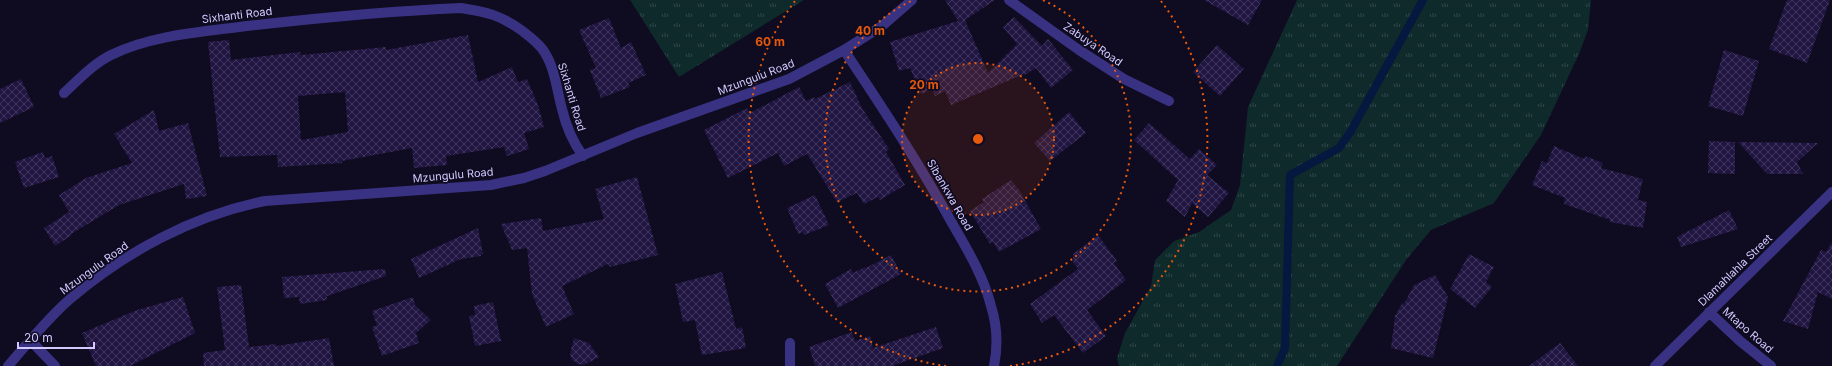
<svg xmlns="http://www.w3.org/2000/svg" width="1832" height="366" font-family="Inter,sans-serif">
  <defs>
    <pattern id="grass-tufts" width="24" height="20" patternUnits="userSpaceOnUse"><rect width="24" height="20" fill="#0e2a2b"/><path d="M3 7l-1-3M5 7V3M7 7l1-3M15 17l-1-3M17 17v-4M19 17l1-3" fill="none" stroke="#30484b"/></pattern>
    <pattern id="building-cross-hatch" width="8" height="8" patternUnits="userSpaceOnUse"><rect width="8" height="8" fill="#211642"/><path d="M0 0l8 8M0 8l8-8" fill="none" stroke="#40375e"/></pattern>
  </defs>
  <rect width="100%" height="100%" fill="#0f0b20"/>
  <path fill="url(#grass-tufts)" d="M630 0H804L679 77Z
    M1297 0H1591L1588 30 1579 54 1541 135 1494 203 1431 230 1406 260 1337 366H1119L1117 358 1125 333 1151 286 1155 260 1174 241 1199 232 1231 210 1240 185 1248 107Z"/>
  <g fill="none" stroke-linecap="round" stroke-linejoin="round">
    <path stroke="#05183f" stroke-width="8" d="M1277 366 1285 348 1290 175 1339 148 1351 131 1423 0"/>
  </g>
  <path fill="url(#building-cross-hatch)" fill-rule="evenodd" d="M945 0H995L965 20 988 73 1017 44 1003 27 1014 17 1042 46 1048 39 1073 70 1051 88 1036 68 1025 75 1024 74 951 105 945 91 935 96 932 89 921 94 910 68 899 71 890 42 958 21Z
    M1204 0H1262L1248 25Z
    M1787 0H1830L1807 63 1769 49Z
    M609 18 621 48 631 42 646 75 628 83 630 87 601 98 590 70 596 68 579 30Z
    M468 35 478 82 512 67 518 82 527 79 538 105 544 127 524 133 529 149 507 156 504 147 446 156 447 165 414 168 412 148 342 161V163L278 167 277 155 220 157 208 42 229 40 231 60 300 52 301 55 386 47V50ZM345 92 348 132 301 140 298 96Z
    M1217 45 1244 69 1220 96 1193 72Z
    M1724 50 1759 61 1743 116 1708 106Z
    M21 79 34 107 0 123V89Z
    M850 82 862 108 889 149 886 152 905 185 880 200 878 197 864 204 857 193 837 202 807 154 784 166 778 153 728 178 704 130 747 108 750 113 799 87 806 101 814 97 815 99Z
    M154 110 159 131 188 123 207 196 186 199 184 184 119 205 71 234 72 235 55 246 44 228 69 212 59 195 86 178 132 163 114 134Z
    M1069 112 1086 133 1050 161 1034 143Z
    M1149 123 1190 159 1199 149 1217 165 1207 175 1229 193 1208 217 1192 203 1185 217 1166 201 1178 180 1134 140Z
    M1709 141 1735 142V174L1708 173Z
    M1738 142 1818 143 1797 162 1803 174H1767Z
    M1554 146 1584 159 1585 156 1603 163 1601 168 1643 179 1638 200 1647 202 1643 228 1610 222V220L1564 204 1565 198 1532 185 1542 161 1547 163Z
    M43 152 45 158 52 156 59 177 24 188 15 162Z
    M637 177 658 255 610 267 608 264 562 286 574 314 546 327 532 294 527 248 512 250 501 224 541 218 543 231 604 219 595 189Z
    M1011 180 1019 190 1041 229 999 252 993 242 990 244 970 211 984 202 982 199Z
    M815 195 829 225 804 235 802 232 798 234 787 208Z
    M1729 210 1738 229 1681 247 1677 237Z
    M478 228 483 254H481V256L461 259 419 278 411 259Z
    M1098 235 1117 261 1114 263 1126 280 1087 310 1106 336 1083 353 1054 315 1042 323 1030 304 1078 269 1073 262V254Z
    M1832 242V299L1818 292 1808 329 1783 321 1821 250 1826 252Z
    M1469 254 1494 267 1486 282 1492 287 1475 308 1450 289Z
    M891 255 901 274 838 308 825 284 851 269 853 273 865 267 866 268Z
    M385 269 386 276 327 296V300L300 304 299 297 284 298 282 277Z
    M722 272 736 329 742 327 746 348 702 355 695 320 683 322 675 284Z
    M1435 275 1448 297 1433 358 1391 348 1395 316 1402 303 1404 304 1414 285Z
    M241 285 249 347 276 344V346L329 338 334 366H204L203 353 225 350 217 287Z
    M183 297 195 333 130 366H96L82 333 137 310Z
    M413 297 415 305 431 320 416 333 419 343 382 356 372 327 377 325 372 311Z
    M493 302 501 341 475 346 469 316 475 315 474 306Z
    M936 327 943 348 892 366H815L809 347 852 332 855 341 870 336 873 348Z
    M574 338 589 343 599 357 584 365 578 364 572 360 570 354Z
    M1560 343 1578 366H1529Z"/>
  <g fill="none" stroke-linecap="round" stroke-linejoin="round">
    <path stroke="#393283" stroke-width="10" d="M1009 0 1079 50 1124 79 1169 101
      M844 50C882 107 919 163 952 223 967 249 984 277 991 306 997 325 998 346 994 366
      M64 93C78 80 93 64 111 55 152 35 202 32 247 26 318 18 390 11 461 8 487 12 500 15 521 30 529 36 540 44 545 53 555 69 557 91 562 109 566 126 572 141 583 156
      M1709 312 1740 341 1771 366
      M30 340 55 366
      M8 366C28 343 48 318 70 299 125 252 194 215 265 201L491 185 524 178 545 171 637 133 789 79 844 50 882 26 912 0
      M790 366V343
      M1655 366 1832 192"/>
  </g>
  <circle cx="978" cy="139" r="76" fill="#e8590c" fill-opacity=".12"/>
  <g fill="none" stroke="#e8590c" stroke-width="2" stroke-dasharray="2 4">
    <circle cx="978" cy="139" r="76"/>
    <path d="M1043 0A153 153 0 1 1 913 0"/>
    <path d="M946 366A229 229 0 0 1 795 1M1161 1A229 229 0 0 1 1010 366"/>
  </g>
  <g text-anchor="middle" stroke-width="3.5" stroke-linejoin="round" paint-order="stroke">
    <g font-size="11" fill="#d2caff" stroke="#0f0b20">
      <text transform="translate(237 15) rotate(-7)" y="4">Sixhanti Road</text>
      <text transform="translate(1093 44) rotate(34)" y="4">Zabuya Road</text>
      <text transform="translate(756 77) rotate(-21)" y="4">Mzungulu Road</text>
      <text transform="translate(572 97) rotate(73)" y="4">Sixhanti Road</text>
      <text transform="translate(453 175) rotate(-5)" y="4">Mzungulu Road</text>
      <text transform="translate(950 195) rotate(60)" y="4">Sibankwa Road</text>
      <text transform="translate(94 268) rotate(-36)" y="4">Mzungulu Road</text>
      <text transform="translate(1735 270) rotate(-44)" y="4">Dlamahlahla Street</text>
      <text transform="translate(1748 330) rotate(41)" y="4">Mtapo Road</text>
    </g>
  </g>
  <circle cx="978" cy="139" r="6" fill="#e8590c" stroke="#0f0b20" stroke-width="2"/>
  <g font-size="12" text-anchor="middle" font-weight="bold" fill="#e8590c" stroke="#0f0b20" stroke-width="3.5" stroke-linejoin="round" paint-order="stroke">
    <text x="870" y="35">40 m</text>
    <text x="770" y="46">60 m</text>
    <text x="924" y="89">20 m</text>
  </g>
  <path d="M18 342v6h76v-6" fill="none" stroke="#d2caff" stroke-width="2"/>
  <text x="24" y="342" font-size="12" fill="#d2caff" stroke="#0f0b20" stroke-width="3" paint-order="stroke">20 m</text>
</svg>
